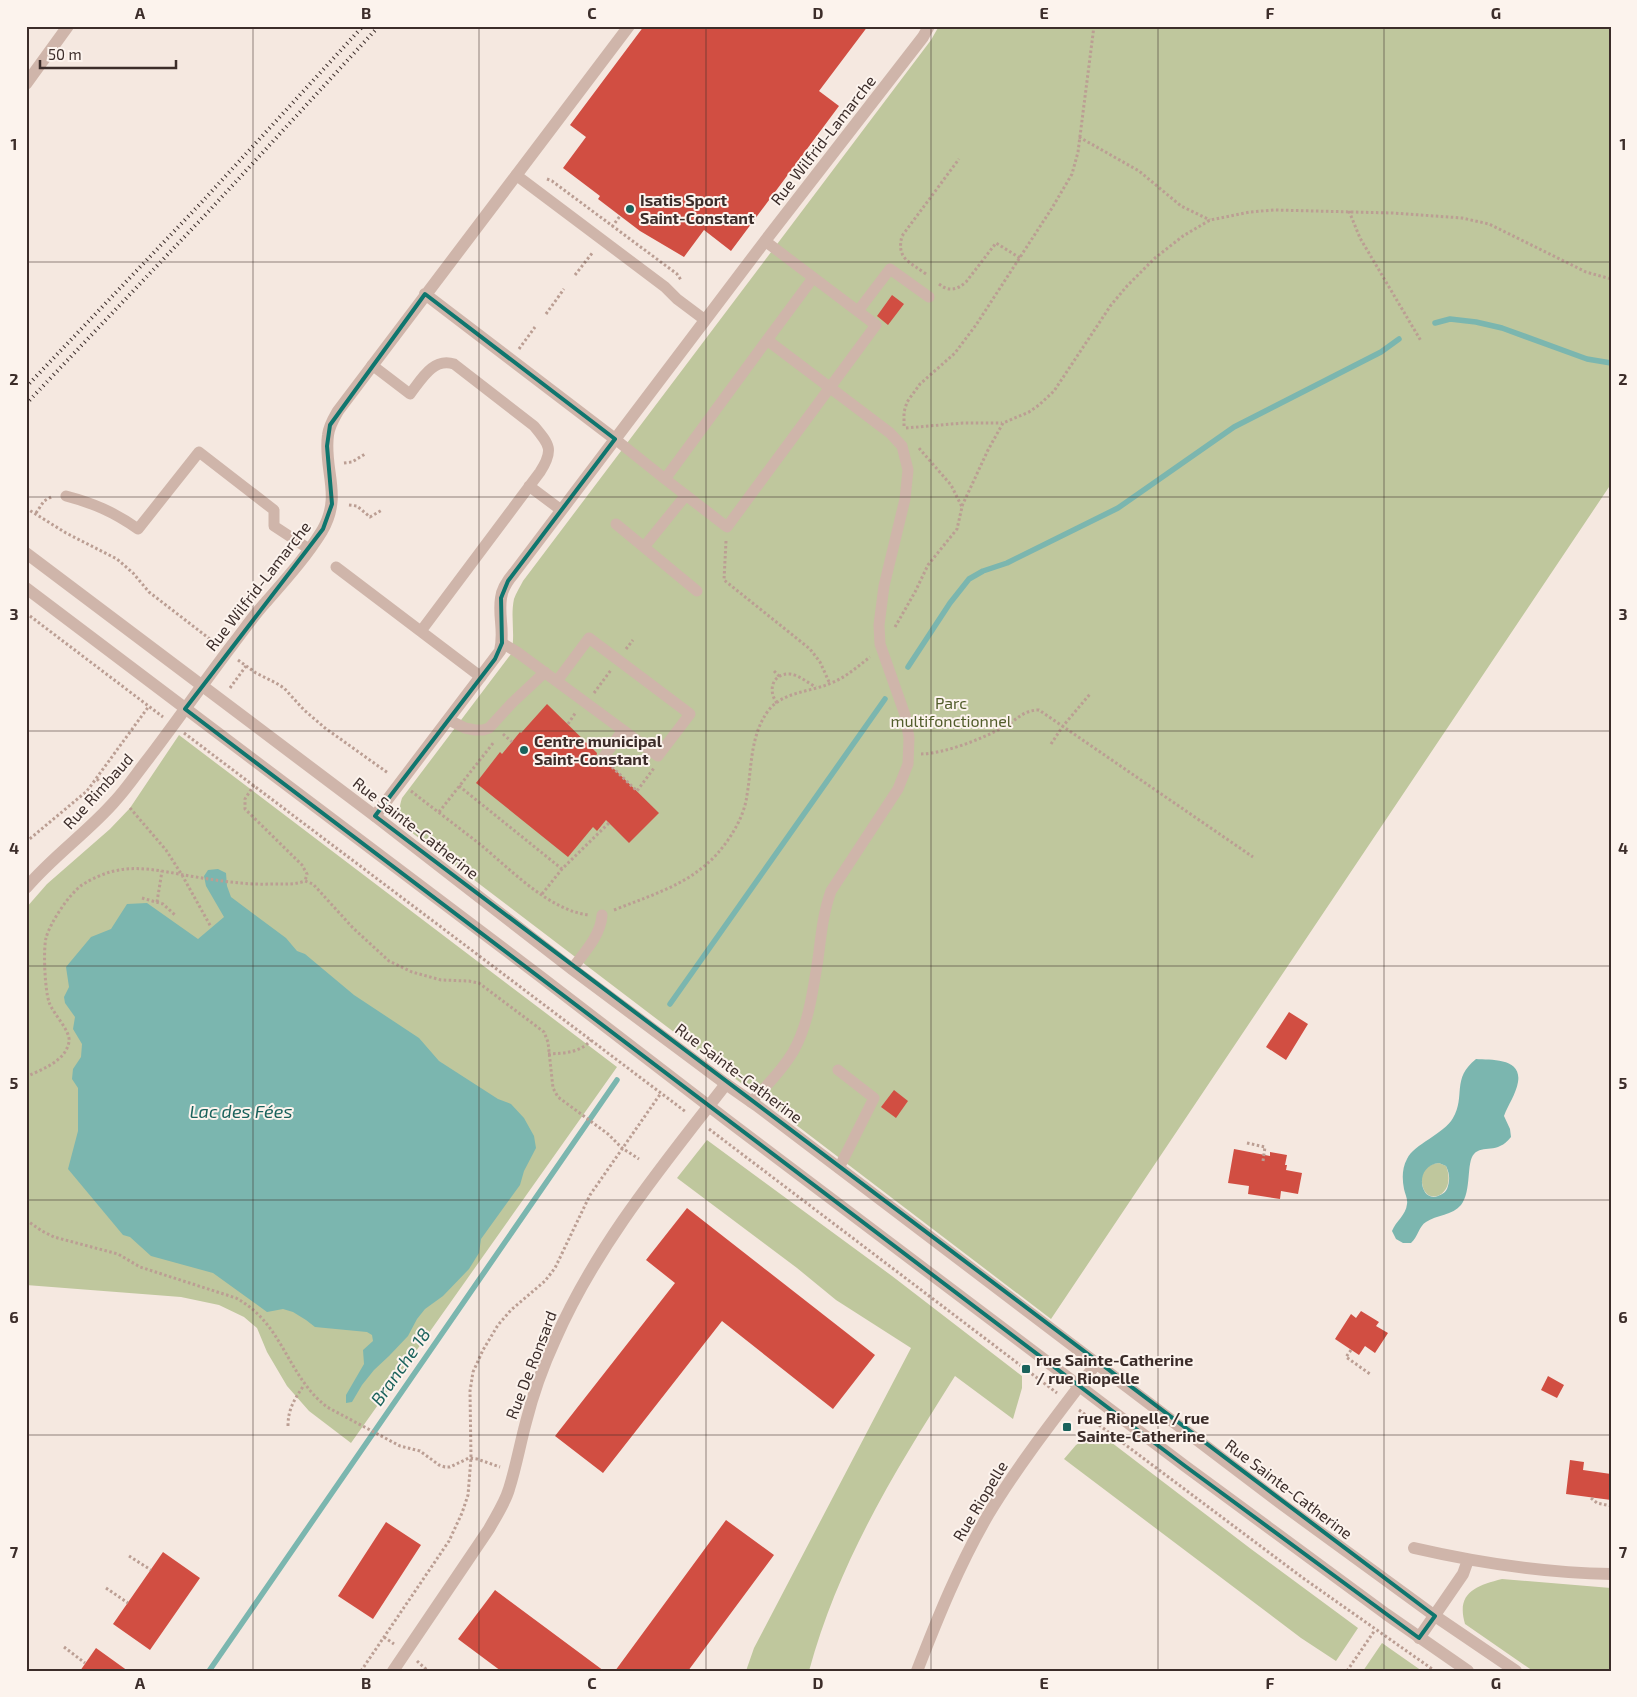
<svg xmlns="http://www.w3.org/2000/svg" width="1637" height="1697" font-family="'Exo 2',sans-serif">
  <rect width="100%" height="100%" fill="#f5e8e0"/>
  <path fill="#bfc79d" d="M939 26H1611V484L1051 1319 411 832C400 821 397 813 402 798L511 654C516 635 510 618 514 599 516 593 520 587 523 581L931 40Z
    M179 735 617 1067 351 1443 309 1411 287 1386 267 1352 257 1328 244 1317 219 1305 181 1297 26 1285V908L47 884 110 829 130 808Z
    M707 1140 892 1276 1022 1376V1388L1013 1419 955 1376C895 1471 839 1561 809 1671H746L754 1648 911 1348 836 1300 797 1268 677 1178Z
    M1439 1163 1446 1166C1459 1198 1419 1210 1422 1176 1423 1168 1430 1164 1439 1163Z
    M1090 1436H1103L1251 1549 1358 1628 1336 1661 1301 1638 1064 1459 1076 1445Z
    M1502 1579 1611 1588V1671H1533L1465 1624C1456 1593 1475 1586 1502 1579Z
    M1382 1643 1422 1671H1363Z"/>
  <path fill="#7bb6af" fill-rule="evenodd" d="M218 869 226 873 227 886 231 897 286 938 297 951 305 954 354 995 419 1038 439 1061 498 1099 511 1104 524 1118 534 1136 536 1148 524 1171 520 1185 481 1239 479 1253 469 1269 443 1296 425 1309 417 1319 408 1336 389 1356 374 1370 362 1385 352 1402 346 1403V1395L364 1364 363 1350 373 1341 372 1335 367 1332 315 1327 306 1320 293 1312 283 1309 267 1312 213 1273 151 1256 130 1237 123 1235 68 1169 78 1131V1088L72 1079 73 1069 81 1057 82 1044 73 1029 75 1017 65 1003 64 997 69 987 66 967 91 937 111 929 127 904 147 903 198 939 224 917 206 886 204 876 208 870Z
    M1476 1059C1492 1060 1522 1058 1518 1082 1516 1094 1508 1105 1504 1116L1510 1129 1511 1137C1497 1155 1483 1144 1474 1154 1466 1162 1472 1191 1461 1205 1453 1215 1436 1215 1426 1222 1419 1226 1418 1237 1411 1243H1403L1396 1239 1392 1231C1396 1221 1406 1215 1407 1204 1408 1199 1405 1194 1404 1189 1402 1179 1402 1168 1407 1159 1414 1144 1444 1134 1453 1118 1466 1096 1451 1079 1476 1059ZM1439 1163 1446 1166C1450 1174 1450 1181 1447 1189 1445 1193 1442 1194 1438 1196 1420 1203 1413 1166 1439 1163Z"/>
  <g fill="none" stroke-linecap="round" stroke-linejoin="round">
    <path stroke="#7bb6af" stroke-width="5.5" d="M1435 323 1450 319 1476 322 1502 328 1587 359 1611 363
      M908 667 950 603 969 579 983 571 1007 563 1118 508 1234 427 1381 352 1399 339
      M670 1004 885 699
      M209 1671 617 1080"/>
  </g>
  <path fill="#d14e42" d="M644 26H868L819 91 839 106 731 251 704 230 684 257 640 231 598 199 600 196 563 168 586 137 570 125Z
    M892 295 904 304 888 325 877 316Z
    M547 704 597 753 596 758 598 764 603 765 608 763 659 813 629 843 606 820 597 831 593 827 568 857 476 783 500 752 502 754 520 732 521 733Z
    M1289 1012 1308 1024 1286 1060 1266 1047Z
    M894 1090 908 1101 896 1118 881 1107Z
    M1234 1149 1270 1156V1152L1287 1155 1285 1165H1287L1286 1170 1302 1173 1298 1194 1281 1191 1280 1199 1248 1194 1249 1186 1228 1183Z
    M687 1208 875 1355 833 1409 722 1321 603 1473 555 1436 675 1283 646 1260Z
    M1361 1311 1379 1322 1376 1326 1388 1333 1375 1353 1365 1346 1359 1355 1335 1339 1351 1314 1356 1318Z
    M1548 1376 1564 1385 1557 1398 1541 1390Z
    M1570 1460 1584 1462 1583 1470 1611 1474V1500L1566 1494Z
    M726 1520 774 1555 688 1671H615Z
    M386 1522 421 1545 373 1619 338 1596Z
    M163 1552 200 1578 150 1650 113 1624Z
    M495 1590 604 1671H501L458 1639Z
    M96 1648 128 1671H80Z"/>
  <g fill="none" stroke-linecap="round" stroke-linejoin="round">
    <path stroke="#bb9e93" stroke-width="3" stroke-dasharray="2.5 2.5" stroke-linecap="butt" d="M1079 137 1139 171 1181 206 1210 220
      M547 179 552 181 677 274 681 280
      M1349 211 1360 238 1421 341
      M612 227 620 216
      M926 274C910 262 896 259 902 236L959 159
      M575 275 593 252
      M939 284C949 292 957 290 966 282L996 243 1020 258
      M546 314 564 289
      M519 349 535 327
      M904 426V412L907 402 920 384 955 353 976 325 1052 208 1072 174 1078 152 1094 26
      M906 428 963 423H1002
      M344 463 352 462 365 454
      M349 505 357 506 370 517 382 510
      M962 506 988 450 1003 423 1029 412 1039 405 1054 391 1111 305 1127 286 1155 258 1183 236 1210 220 1250 212 1274 210 1393 213 1462 218 1489 224 1586 272 1611 279
      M26 508 66 533 117 559 133 573 149 592 215 643
      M36 513 44 501 53 496
      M726 541 724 580 810 649 820 662 830 684
      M26 613 163 717
      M895 627 915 592 928 565 957 529 962 507 951 485 918 447
      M626 649 633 640
      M238 660 256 673 276 683 284 688 304 710 325 728 388 773
      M774 671 780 677
      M230 688 246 666
      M594 693 611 670
      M777 703C767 690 773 673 790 674 799 675 808 683 816 687
      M568 724 576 712
      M184 733 686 1112
      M503 734 512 742
      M1051 744 1063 726 1090 694
      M921 754C946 753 979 740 1002 728 1015 722 1022 710 1039 710L1253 857
      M612 767 637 791 654 768
      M97 779 106 788
      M254 785 245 799V809L302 865 307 874 305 881
      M459 786 562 869
      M411 791C434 809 458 827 481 845 510 869 550 911 589 915
      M130 808 166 850 182 875 211 927
      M439 812 494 742
      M26 842 87 791 149 706
      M542 894 562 869 609 823
      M142 898 163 904 175 915
      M157 902 162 871
      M614 910C659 892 699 882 728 840 737 827 745 811 747 795 752 766 750 736 768 711 782 692 809 692 829 684 845 678 857 667 870 657
      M548 1054C565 1053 580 1053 591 1040
      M26 1077C42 1069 65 1062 69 1042 71 1031 53 1014 49 1002 45 990 43 951 46 938 50 923 69 894 82 885 123 859 152 870 196 877 221 881 246 885 271 884 283 884 294 885 305 881L313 884 353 928 389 961 412 972 441 980 469 981 479 983 544 1032 548 1042 553 1088 558 1097 608 1134 622 1148 639 1159
      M709 1129 1057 1393
      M1247 1143 1265 1147 1263 1161
      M26 1220 42 1231 54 1237 118 1254 140 1267 236 1298C284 1324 286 1375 327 1407L400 1446 420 1451 439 1465 445 1467H450L469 1458 477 1459 500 1467
      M1351 1350 1346 1357 1370 1374
      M1079 1410 1303 1578 1435 1671
      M288 1426C288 1408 295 1399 304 1385
      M1591 1498 1597 1503 1611 1506
      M129 1556 151 1570
      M106 1588 128 1603
      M384 1637 394 1644
      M64 1647 85 1663
      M417 1661 428 1671
      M361 1671 449 1541 462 1513 468 1495 471 1458 470 1391 473 1372 483 1350 498 1325 511 1310 545 1281 555 1268 590 1195 661 1093
      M1347 1671 1375 1630"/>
    <path stroke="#cfb5aa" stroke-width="11" d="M516 175 665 287 677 299 705 320
      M858 311 890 269 929 297
      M767 340 813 278
      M372 365 410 394C421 380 433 357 454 364L534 426C550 445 554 450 540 472L421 631
      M615 439 665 479 767 340 890 433 902 446 908 470 905 499 884 586 879 625 880 644 905 715 909 738 908 764 898 789 831 891C823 913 821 936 818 959 813 989 809 1024 793 1052 782 1070 766 1087 751 1102
      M665 479 727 527 876 325 765 241
      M529 486 561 510
      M66 496C93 503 114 512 138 529L199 452 274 510V526L309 549
      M616 524 697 591
      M644 547 686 495
      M336 567 481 677
      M502 643 517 652 658 756 690 714 589 638 557 681
      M449 720 465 728 475 730H483L489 728 512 703 545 672
      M603 758 623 730
      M572 969C584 953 601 935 602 915
      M838 1070 874 1098 839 1168"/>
    <path stroke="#cfb5aa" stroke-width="12" d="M26 84 68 26
      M425 294 615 439
      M375 816 500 651C505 631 498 617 501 598 502 589 508 580 514 573L765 241 923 37 929 26
      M26 888C53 856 88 832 115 801 127 788 137 773 148 759 177 721 204 682 233 644 244 630 254 615 266 602 286 579 306 557 322 531 343 495 323 470 328 435 329 426 334 418 338 411L629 26
      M1414 1548C1479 1563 1544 1573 1611 1574
      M1419 1638 1463 1574 1468 1560
      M393 1671 489 1529C496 1516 505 1503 509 1489 516 1467 520 1444 526 1422 533 1394 543 1366 555 1340 596 1246 663 1165 726 1084
      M917 1671C938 1617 959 1565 988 1515 1020 1462 1059 1413 1096 1364"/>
    <path stroke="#cfb5aa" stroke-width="12" d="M26 553 375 816 572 969 726 1084 756 1105 1283 1505 1435 1616 1516 1671
      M26 588 541 977 727 1120 1185 1466 1386 1614 1468 1671"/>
    <path stroke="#3c2d2a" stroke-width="4" stroke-dasharray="1 4" stroke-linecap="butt" d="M26 387 201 203 363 26
      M26 404 208 212 379 26"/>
  </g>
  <path fill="none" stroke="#0f766e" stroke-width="4" stroke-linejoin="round" d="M425 294 615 439 508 581 501 598 502 643 495 659 375 816 1435 1616 1419 1638 1185 1466 185 709 323 529 332 504 327 446 330 425Z"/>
  <path fill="none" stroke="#3c2d2a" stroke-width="1" stroke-opacity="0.55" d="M253 26V1671M479 26V1671M706 26V1671M931 26V1671M1158 26V1671M1384 26V1671M26 262H1611M26 497H1611M26 731H1611M26 966H1611M26 1200H1611M26 1435H1611"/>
  <g fill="#1a625c" stroke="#fcf3ed" stroke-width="2">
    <circle cx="630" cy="209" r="5"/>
    <circle cx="524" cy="750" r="5"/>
    <rect x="1021" y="1364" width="10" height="10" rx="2.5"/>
    <rect x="1062" y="1422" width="10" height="10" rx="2.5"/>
  </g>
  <g text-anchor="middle" stroke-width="4" stroke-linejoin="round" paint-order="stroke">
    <g font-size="16" fill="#3c2d2a" stroke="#fcf3ed">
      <text transform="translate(823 140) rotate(-52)" y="6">Rue Wilfrid-Lamarche</text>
      <text transform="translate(258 586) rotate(-52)" y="6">Rue Wilfrid-Lamarche</text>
      <text transform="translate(98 791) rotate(-48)" y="6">Rue Rimbaud</text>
      <text transform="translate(416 828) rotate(38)" y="6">Rue Sainte-Catherine</text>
      <text transform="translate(739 1073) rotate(37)" y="6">Rue Sainte-Catherine</text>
      <text transform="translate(531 1365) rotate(-69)" y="6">Rue De Ronsard</text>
      <text transform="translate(1289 1489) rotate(37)" y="6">Rue Sainte-Catherine</text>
      <text transform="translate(980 1501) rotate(-59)" y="6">Rue Riopelle</text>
    </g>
    <g font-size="16" font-weight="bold" fill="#3c2d2a" stroke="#fcf3ed" text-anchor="start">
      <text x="640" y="206">Isatis Sport<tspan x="640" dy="18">Saint-Constant</tspan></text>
      <text x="534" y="747">Centre municipal<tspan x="534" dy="18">Saint-Constant</tspan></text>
      <text x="1036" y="1366">rue Sainte-Catherine<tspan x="1036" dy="18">/ rue Riopelle</tspan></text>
      <text x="1077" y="1424">rue Riopelle / rue<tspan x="1077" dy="18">Sainte-Catherine</tspan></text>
    </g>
    <g font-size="16" fill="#525d2b" stroke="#fcf3ed">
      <text x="951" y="709">Parc<tspan x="951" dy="18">multifonctionnel</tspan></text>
    </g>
    <g font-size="18" font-style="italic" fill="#1a625c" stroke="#fcf3ed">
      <text x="241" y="1118">Lac des Fées</text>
      <text transform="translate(401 1367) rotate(-55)" y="6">Branche 18</text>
    </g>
  </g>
  <rect width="1637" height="1697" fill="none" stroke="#fcf3ed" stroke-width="55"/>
  <path d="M40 60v8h136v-8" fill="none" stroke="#3c2d2a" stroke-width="2.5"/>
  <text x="48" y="60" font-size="15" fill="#3c2d2a" stroke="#fcf3ed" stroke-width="4" paint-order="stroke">50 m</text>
  <rect x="28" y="28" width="1582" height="1642" fill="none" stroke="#3c2d2a" stroke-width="2"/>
  <g font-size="16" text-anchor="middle" font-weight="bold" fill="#3c2d2a">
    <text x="140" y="19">A</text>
    <text x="366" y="19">B</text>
    <text x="592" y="19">C</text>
    <text x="818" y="19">D</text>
    <text x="1044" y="19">E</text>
    <text x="1270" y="19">F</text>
    <text x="1496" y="19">G</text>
    <text x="14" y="150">1</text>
    <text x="1623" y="150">1</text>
    <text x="14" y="385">2</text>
    <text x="1623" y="385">2</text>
    <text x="14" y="620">3</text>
    <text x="1623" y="620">3</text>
    <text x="14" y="854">4</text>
    <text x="1623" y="854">4</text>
    <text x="14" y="1089">5</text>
    <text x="1623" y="1089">5</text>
    <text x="14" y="1323">6</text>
    <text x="1623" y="1323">6</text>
    <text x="14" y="1558">7</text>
    <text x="1623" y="1558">7</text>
    <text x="140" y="1689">A</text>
    <text x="366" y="1689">B</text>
    <text x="592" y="1689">C</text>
    <text x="818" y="1689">D</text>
    <text x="1044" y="1689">E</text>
    <text x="1270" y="1689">F</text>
    <text x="1496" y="1689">G</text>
  </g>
</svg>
